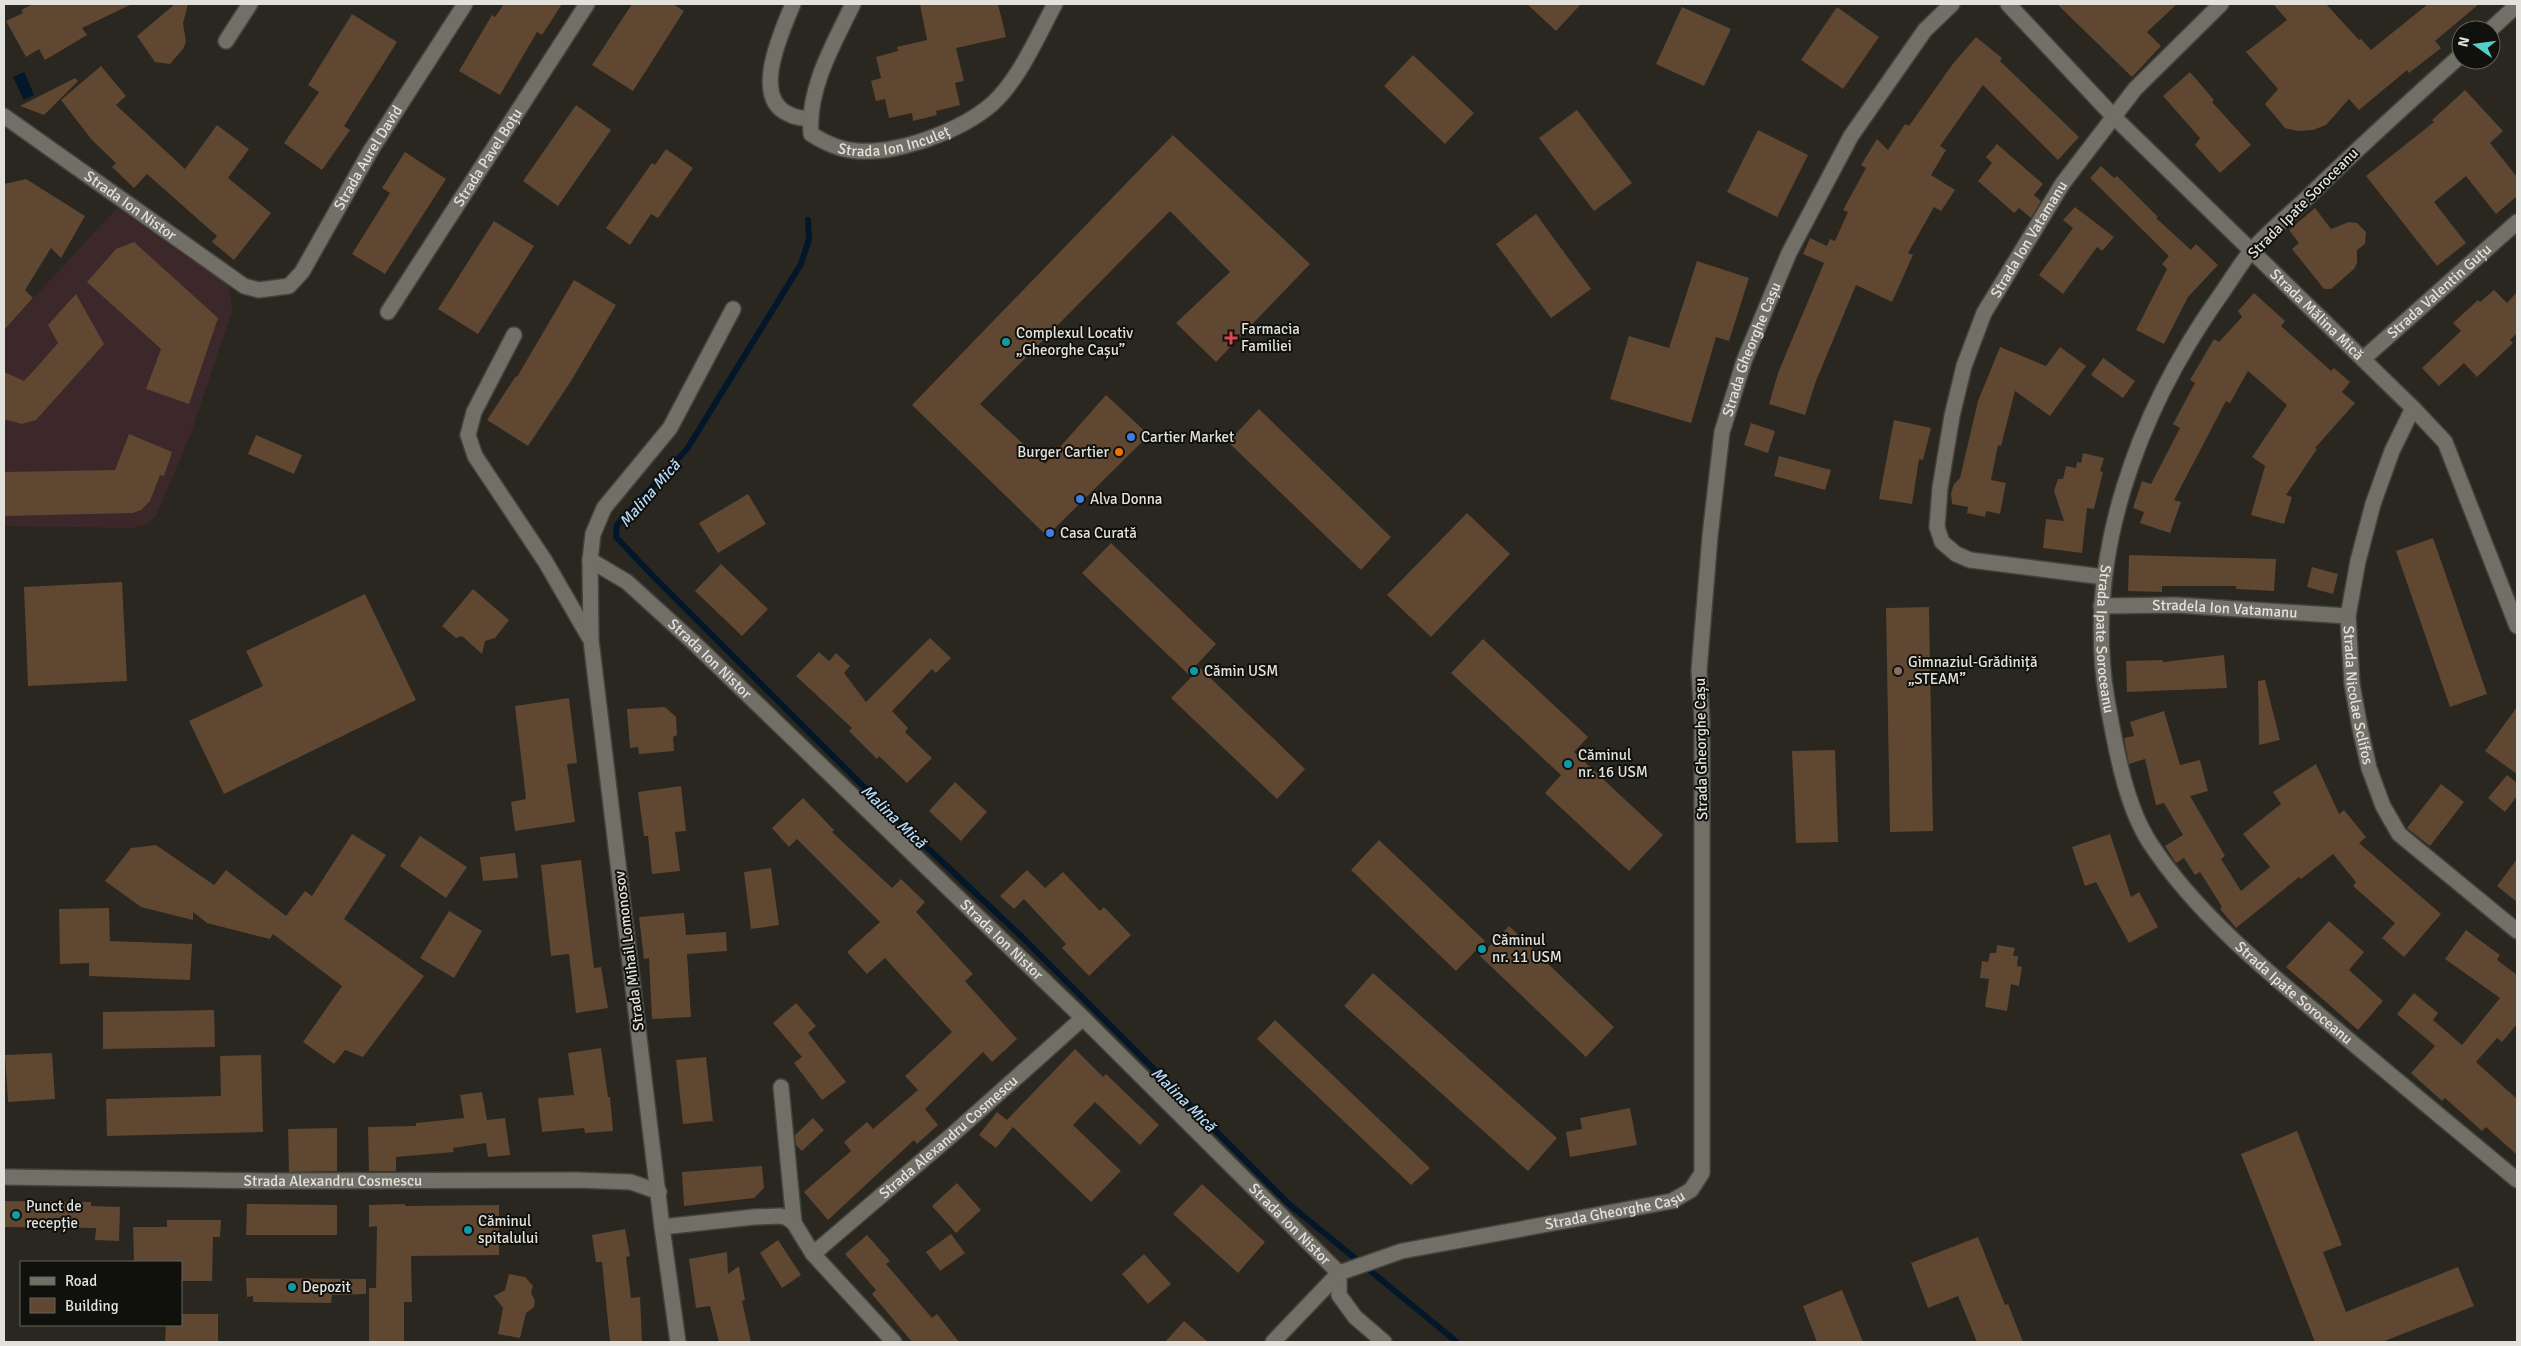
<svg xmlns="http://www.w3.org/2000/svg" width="2521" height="1346" font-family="Signika,sans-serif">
  <rect width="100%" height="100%" fill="#29271f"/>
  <path fill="#3c282b" d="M117 208 188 258 225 280 230 291 232 311 191 433 156 516 145 525 132 528 4 526V330Z"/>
  <path fill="#03172a" d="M24 72 34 95 24 100 13 77Z"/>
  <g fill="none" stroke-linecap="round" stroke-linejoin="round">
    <path stroke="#03172a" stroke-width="6" d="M808 220 809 239 801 264 687 449 617 525 616 537 653 576 883 806 1022 937 1290 1205 1457 1342"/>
  </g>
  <path fill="#5f4732" d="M33 4H132L82 28 87 35 45 60 39 49 26 57 6 21 23 13 21 10Z
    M175 4H188L183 23 186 42 183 49 170 64 155 62 137 36Z
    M504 4H562L542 35 537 32 500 95 459 71 492 15 495 17Z
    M632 4H673L684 11 633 91 592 65Z
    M920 4H998L1006 37 956 48 964 81 955 83 960 105 936 111 937 115 913 121 912 113 889 118 885 99 876 101 871 81 881 78 876 57 898 51 897 47 927 40Z
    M1527 4H1581L1556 31Z
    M2057 4H2177L2147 32 2161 46 2132 77Z
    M2273 4H2326L2359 40 2361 39 2371 50 2428 4H2479L2435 41 2441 48 2409 73 2407 70 2359 110 2349 99 2326 125 2313 130 2298 131 2285 128 2265 104 2278 89 2246 52 2287 20Z
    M1682 7 1731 29 1704 86 1656 64Z
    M1837 7 1879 37 1843 89 1801 60Z
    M352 14 397 42 344 126 350 130 322 170 284 143 319 92 308 85Z
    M1976 37 2002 58 2000 61 2079 137 2058 160 1983 85 1940 146 1946 150 1931 175 1955 190 1941 211 1934 207 1908 253 1913 255 1892 302 1856 285 1816 381 1805 415 1769 404 1778 373 1824 263 1803 254 1810 238 1827 246 1830 239 1835 241 1848 212 1843 210 1866 168 1861 165 1877 139 1888 150 1905 124 1909 126 1952 65Z
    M1413 55 1474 113 1445 144 1384 86Z
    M101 66 126 96 116 105 185 169 217 125 249 149 228 178 271 213 234 260 212 242 217 236 147 174 134 188 112 167 116 163 92 140 61 100Z
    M2190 72 2214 100 2212 102 2251 145 2220 173 2195 145 2200 138 2163 96Z
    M75 78 78 81 44 115 20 106Z
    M2465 90 2503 131 2490 143 2517 177V196L2496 214 2466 176 2434 202 2466 243 2437 266 2366 176 2434 122 2432 120Z
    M576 105 611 130 558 206 523 181Z
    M1577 110 1632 183 1594 211 1539 138Z
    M1758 130 1808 155 1777 217 1727 192Z
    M1173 135 1310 264 1216 362 1176 323 1230 272 1170 211 980 404 1045 464 1106 395 1149 435 1047 536 912 405Z
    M1997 144 2043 184 2034 195 2041 201 2031 218 2019 208 2014 213 1978 181 1992 163 1986 157Z
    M666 149 693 168 658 218 651 214 630 245 606 228 652 163 655 165Z
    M405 152 446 179 385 274 352 254 390 193 382 188Z
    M2101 166 2114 178 2117 176 2158 217 2156 218 2191 250 2196 244 2218 265 2188 297 2164 344 2136 330 2167 269 2162 264 2169 256 2090 178Z
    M26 179 85 216 61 258 51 248 25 290 33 298 4 330V184Z
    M2075 207 2114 237 2102 251 2097 247 2063 294 2039 275 2073 228 2063 220Z
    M2315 208 2331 229 2349 222 2357 223 2366 232 2365 244 2357 250V263L2354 269 2331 289H2324L2292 249 2299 243 2289 230Z
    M1536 214 1591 289 1551 318 1496 244Z
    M494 221 534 246 478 334 438 309Z
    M134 242 218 318 189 404 146 389 161 349 87 282 116 249Z
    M1697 261 1749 278 1729 341 1716 337 1691 423 1610 399 1629 336 1669 348Z
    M574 280 616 305 571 381 528 446 487 420 516 376 517 377Z
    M2494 290 2507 303 2517 292V333L2510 340 2513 343 2477 377 2464 363 2439 386 2422 368 2461 331 2453 323 2478 300 2480 302Z
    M2254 293 2285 321 2281 326 2331 371 2334 368 2350 382 2342 392 2355 403 2315 448 2317 449 2286 495 2292 497 2284 524 2251 515 2265 466 2252 457 2287 405 2248 371 2230 403 2226 401 2174 500 2181 502 2170 533 2140 523 2144 512 2133 508 2142 481 2151 484 2180 428 2173 424 2195 383 2190 380 2214 339 2219 342 2242 317 2238 311Z
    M76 294 104 344 36 420 22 424 4 419V372L24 381 37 367 58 343 48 325Z
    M2000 347 2046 366 2060 347 2086 366 2050 416 2015 391 2001 446 1998 445 1991 480 2006 483 2000 514 1986 511 1985 517 1967 513 1968 507 1952 504 1951 493 1954 484 1960 478 1978 401Z
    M2103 358 2135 381 2123 398 2091 375Z
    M1259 409 1391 537 1361 570 1228 442Z
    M1894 420 1931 428 1923 460 1919 459 1912 504 1879 499Z
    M1751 423 1775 431 1768 453 1744 445Z
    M129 434 172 452 164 476 160 475 150 501 141 510 133 513 4 516V472L115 470Z
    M256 435 302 455 294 474 248 454Z
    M2083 453 2104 458 2100 471 2103 472 2094 509 2087 508 2082 553 2043 548 2046 519 2064 521 2054 491 2058 479H2063L2066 466 2076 468 2077 462 2081 463Z
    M1779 456 1831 470 1825 490 1774 476Z
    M748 494 766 524 718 553 699 523Z
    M1467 513 1510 554 1431 637 1387 595Z
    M2433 538 2487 694 2450 707 2396 551Z
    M1111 543 1216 644 1188 674 1082 573Z
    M2129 555 2276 559 2274 591 2236 589V586H2162V592L2128 591Z
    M721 564 768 609 742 636 695 591Z
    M2312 567 2338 574 2333 594 2307 587Z
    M122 582 127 681 28 686 24 587Z
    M473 589 509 620 495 638 485 641 482 654 462 636 456 638 442 626Z
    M365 594 416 700 224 794 189 721 263 686 246 651Z
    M1929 607 1933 831 1890 832 1886 608Z
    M930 638 951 658 936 673 932 669 892 711 908 728 905 732 932 758 907 783 879 756 877 759 849 731 852 728 796 676 819 652 829 661 836 653 850 666 844 673 866 702Z
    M1483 639 1588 737 1574 752 1663 835 1629 871 1545 793 1561 775 1451 673Z
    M2224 655 2227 688 2127 692 2126 661 2163 660V662Z
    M1200 668 1305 769 1277 799 1171 698Z
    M2265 680 2280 740 2259 745 2258 681Z
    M569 698 577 763 567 764 575 822 515 831 511 802 526 799 515 706Z
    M665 707 676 717 677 735 673 737 674 751 639 754 638 747 630 748 627 709Z
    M2517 707V774L2485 751Z
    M2164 711 2180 765 2200 760 2208 791 2190 796 2225 856 2221 859 2241 891 2270 867 2243 834 2281 804 2273 792 2316 764 2339 814 2344 810 2366 837 2359 843 2441 914 2404 957 2382 938 2395 923 2353 886 2356 882 2333 854 2301 879 2299 877 2236 928 2220 909 2222 907 2200 872 2195 875 2184 858 2176 863 2165 846 2183 835 2164 803 2156 805 2145 759 2129 764 2124 738 2134 736 2130 722Z
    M1835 750 1838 842 1796 843 1792 751Z
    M2507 775 2517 783V796L2505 812 2488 798Z
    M955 782 987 812 961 841 929 811Z
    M2441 784 2464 802 2430 846 2407 828Z
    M681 786 686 831 675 832 680 871 652 874 648 836H644L638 792Z
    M803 798 834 830 832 832 892 888 901 879 925 902 916 912 973 974 965 981 1017 1039 992 1062 983 1052 925 1109 938 1125 917 1144 914 1140 828 1220 804 1192 851 1151 844 1142 867 1122 873 1129 918 1090 905 1076 952 1032 885 958 867 974 847 952 880 922 797 839 789 847 772 828Z
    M352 834 386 855 344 919 424 976 363 1057 345 1050 334 1064 303 1042 342 986 273 934 270 939 207 923 193 912V920L141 907 105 881 131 848 156 845 214 885 226 870 286 916 305 891 312 896Z
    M2110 834 2131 897 2139 892 2158 927 2129 943 2096 882 2085 886 2072 847Z
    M420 836 467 867 446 898 400 866Z
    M1379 840 1485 941 1456 971 1351 870Z
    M515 853 518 878 483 881 480 857Z
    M2517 859V902L2497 886Z
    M581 860 594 968 601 967 608 1008 576 1013 569 954 551 956 541 865Z
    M771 868 779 925 751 929 744 872Z
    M1027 870 1045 888 1063 872 1100 911 1104 907 1131 935 1089 976 1062 948 1066 944 1024 899 1014 909 1000 896Z
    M109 908 110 941 192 944 190 980 89 976V963L60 964 59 909Z
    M449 911 482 931 454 978 420 958Z
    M684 913 686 935 726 932 727 951 687 954 691 1017 652 1019 649 958 644 959 639 917Z
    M2329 921 2364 952 2349 970 2383 1001 2358 1030 2286 967Z
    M1509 926 1614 1027 1586 1057 1480 956Z
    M2466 930 2500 955 2497 960 2517 975V1024L2502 1042 2497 1038 2476 1062 2517 1099V1155L2486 1127 2482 1131 2445 1098 2442 1101 2411 1073 2435 1046 2397 1014 2414 993 2438 1013 2433 1020 2462 1045 2500 998 2445 959Z
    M1997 945 2015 948 2013 956H2018L2017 966 2022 967 2019 986 2011 984 2007 1011 1985 1007 1989 979 1980 978 1982 961 1988 962 1990 953H1996Z
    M1373 973 1557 1138 1528 1171 1344 1006Z
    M796 1003 816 1026 808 1033 846 1082 822 1100 794 1063 802 1057 773 1023Z
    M214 1010 215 1047 103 1049V1012Z
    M1275 1020 1430 1168 1411 1185 1257 1039Z
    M601 1048 608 1097H610L613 1131 585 1133 584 1128 542 1132 538 1098 574 1095 568 1053Z
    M1075 1049 1103 1077 1106 1074 1159 1125 1140 1145 1095 1102 1073 1125 1121 1171 1091 1202 1013 1127 996 1148 979 1135 997 1112 1007 1120Z
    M52 1053 55 1099 8 1102 5 1055Z
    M261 1055 263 1132 107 1136 106 1099 221 1096 220 1056Z
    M706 1057 713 1121 683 1124 676 1060Z
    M482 1092 487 1120 505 1118 510 1155 488 1157 486 1143 453 1148 454 1152 396 1157V1171H369L368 1127 416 1126V1123L464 1118 460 1095Z
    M1630 1108 1637 1145 1570 1157 1566 1132 1582 1129 1580 1118Z
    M813 1118 824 1130 802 1151 796 1145 795 1135Z
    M337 1128V1171L289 1172 288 1129Z
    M2297 1131 2342 1245 2323 1252 2346 1312 2458 1267 2474 1306 2382 1342H2315L2241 1154Z
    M762 1166 764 1188 754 1198 684 1206 682 1172Z
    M957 1183 981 1210 956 1233 932 1206Z
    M1202 1184 1265 1242 1238 1273 1173 1214Z
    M4 1201 91 1202V1206L120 1207 119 1241 95 1240 96 1228 4 1227Z
    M247 1204 337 1205V1235H246Z
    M405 1204V1206L499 1205V1255L411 1256 412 1302H404V1342H369V1288H376L377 1226 369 1227V1205Z
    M167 1220H221L220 1237H213L212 1281H181V1262H134L133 1227H167Z
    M625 1229 630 1256 626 1257 631 1298 640 1297 642 1342H610L602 1262H596L592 1235Z
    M951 1234 965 1253 940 1271 926 1252Z
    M867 1235 890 1261 886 1264 932 1318 937 1314 959 1342H912L872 1294 876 1290 845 1254Z
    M1978 1237 2005 1305 2008 1304 2023 1342H1977L1958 1296 1928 1308 1911 1263Z
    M778 1240 801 1275 782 1288 760 1253Z
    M727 1252 728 1274 739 1266 745 1300 742 1301 751 1342H719L710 1306 696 1308 689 1259Z
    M1144 1254 1171 1284 1148 1304 1122 1274Z
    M509 1274 525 1277 533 1286 531 1293 535 1301 534 1307 526 1313 520 1338 498 1334 503 1308 494 1296 505 1290Z
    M246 1278 366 1279V1294L332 1295 331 1303 253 1302V1296L247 1297Z
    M1842 1290 1863 1342H1817L1803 1306Z
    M181 1314H218V1342H165L166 1325H181Z
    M1184 1321 1208 1342H1165Z"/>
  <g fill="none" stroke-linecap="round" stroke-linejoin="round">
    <defs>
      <g id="street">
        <path d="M793 4C782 31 749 100 791 115 796 118 804 118 810 119"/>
        <path id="s1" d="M853 4C834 43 807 89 811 134 825 143 840 150 857 151 898 154 961 131 992 104 1019 80 1038 35 1055 4"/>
        <path id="s2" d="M2008 4 2114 117 2413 408 2445 442 2517 626"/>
        <path d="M2490 30 2517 5"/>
        <path d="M226 41 250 4"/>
        <path id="s3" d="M2461 55C2409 102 2358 148 2309 196 2290 214 2269 231 2252 250 2240 264 2230 282 2219 297 2138 412 2083 558 2107 700 2115 744 2125 805 2150 843 2196 914 2271 975 2336 1029 2396 1080 2457 1130 2517 1180"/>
        <path id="s4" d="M4 116 244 286 259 290 289 286 302 272 371 150 465 4"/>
        <path id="s5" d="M388 312 587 4"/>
        <path d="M514 335 474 412 468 435 475 456 545 561 589 637"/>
        <path id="s6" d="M2363 359 2517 222"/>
        <path id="s7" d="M2413 408 2392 451 2373 504 2358 561 2348 616 2352 684 2360 728 2369 768 2383 806 2399 834 2517 931"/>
        <path id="s8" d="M590 560 627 582 693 642 1083 1018 1339 1273V1295L1355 1317 1384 1342"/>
        <path id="s9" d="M2104 577 1970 560 1956 554 1942 542 1937 527 1940 488 1952 416 1964 366 1984 313 2063 183 2135 89 2221 4"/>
        <path id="s10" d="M2101 606 2176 605 2348 616"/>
        <path d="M781 1087 794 1223"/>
        <path id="s11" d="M4 1177 270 1181 576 1180 631 1182 659 1192"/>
        <path d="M662 1227 754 1217 781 1216 787 1218 794 1223 813 1254 894 1342"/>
        <path id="s12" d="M813 1254 952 1135 1083 1018"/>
        <path d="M678 1342 662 1227 591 640 590 560 593 534 604 508 670 428 733 309"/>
      </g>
      <g id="secondary">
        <path id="s13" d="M1273 1342 1339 1273 1402 1251 1672 1201 1691 1190 1702 1173V721L1699 671 1710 536 1722 432 1744 361 1789 253 1851 136 1925 30 1952 4"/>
      </g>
    </defs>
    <use href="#street" stroke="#43423c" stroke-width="18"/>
    <use href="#secondary" stroke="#43423c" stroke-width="18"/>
    <use href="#street" stroke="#716f66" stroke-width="15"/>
    <use href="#secondary" stroke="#716f66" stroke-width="15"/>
  </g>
  <path fill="#e0444e" stroke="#10100c" stroke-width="2" d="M1228.5 330.5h5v5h5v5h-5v5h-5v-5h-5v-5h5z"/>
  <g fill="#0f9aa8" stroke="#10100c" stroke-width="2">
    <circle cx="1006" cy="342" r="5"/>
    <circle cx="1194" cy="671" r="5"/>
    <circle cx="1568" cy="764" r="5"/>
    <circle cx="1482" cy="949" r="5"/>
    <circle cx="16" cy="1215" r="5"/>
    <circle cx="468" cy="1230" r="5"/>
    <circle cx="292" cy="1287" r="5"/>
  </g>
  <g fill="#3f7fe0" stroke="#10100c" stroke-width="2">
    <circle cx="1131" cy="437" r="5"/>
    <circle cx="1080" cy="499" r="5"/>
    <circle cx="1050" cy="533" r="5"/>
  </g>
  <circle fill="#e8710a" stroke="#10100c" stroke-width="2" cx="1119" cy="452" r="5"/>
  <circle fill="#8d6e63" stroke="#10100c" stroke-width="2" cx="1898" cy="671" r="5"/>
  <g text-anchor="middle" stroke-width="4" stroke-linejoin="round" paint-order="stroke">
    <g font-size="15" fill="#e2e1dc" stroke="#10100c">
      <text dy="5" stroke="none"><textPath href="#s1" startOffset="226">Strada Ion Inculeț</textPath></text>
      <text dy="5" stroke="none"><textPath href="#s5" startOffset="184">Strada Pavel Boțu</textPath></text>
      <text dy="5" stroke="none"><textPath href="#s4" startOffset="491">Strada Aurel David</textPath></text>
      <text transform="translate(2303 203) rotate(-45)" y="5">Strada Ipate Soroceanu</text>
      <text dy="5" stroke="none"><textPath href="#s4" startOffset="155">Strada Ion Nistor</textPath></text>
      <text dy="5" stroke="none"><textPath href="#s9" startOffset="491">Strada Ion Vatamanu</textPath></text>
      <text dy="5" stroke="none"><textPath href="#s6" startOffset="102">Strada Valentin Guțu</textPath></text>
      <text dy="5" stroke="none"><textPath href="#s2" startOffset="438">Strada Mălina Mică</textPath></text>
      <text dy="5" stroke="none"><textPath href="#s13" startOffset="1309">Strada Gheorghe Cașu</textPath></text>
      <text dy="5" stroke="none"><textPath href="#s10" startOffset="124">Stradela Ion Vatamanu</textPath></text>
      <text dy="5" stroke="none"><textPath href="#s3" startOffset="711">Strada Ipate Soroceanu</textPath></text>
      <text dy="5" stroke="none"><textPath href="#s8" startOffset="156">Strada Ion Nistor</textPath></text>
      <text dy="5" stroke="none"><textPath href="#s7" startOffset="299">Strada Nicolae Sclifos</textPath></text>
      <text transform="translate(1701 749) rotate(-91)" y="5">Strada Gheorghe Cașu</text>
      <text dy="5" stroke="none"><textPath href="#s8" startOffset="561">Strada Ion Nistor</textPath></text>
      <text transform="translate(629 951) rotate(-97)" y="5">Strada Mihail Lomonosov</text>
      <text dy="5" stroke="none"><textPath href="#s3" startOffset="1131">Strada Ipate Soroceanu</textPath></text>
      <text dy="5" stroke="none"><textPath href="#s12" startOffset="179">Strada Alexandru Cosmescu</textPath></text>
      <text dy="5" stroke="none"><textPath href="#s11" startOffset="329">Strada Alexandru Cosmescu</textPath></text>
      <text dy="5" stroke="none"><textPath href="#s13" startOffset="379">Strada Gheorghe Cașu</textPath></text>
      <text dy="5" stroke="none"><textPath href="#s8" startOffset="966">Strada Ion Nistor</textPath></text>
    </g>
    <g font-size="15" fill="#e2e1dc" stroke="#10100c" text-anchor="start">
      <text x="1241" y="334">Farmacia<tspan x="1241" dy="17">Familiei</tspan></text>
      <text x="1016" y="338">Complexul Locativ<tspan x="1016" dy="17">„Gheorghe Cașu”</tspan></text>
      <text x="1141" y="442">Cartier Market</text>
      <text x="1109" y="457" text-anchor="end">Burger Cartier</text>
      <text x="1090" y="504">Alva Donna</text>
      <text x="1060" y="538">Casa Curată</text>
      <text x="1908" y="667">Gimnaziul-Grădiniță<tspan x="1908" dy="17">„STEAM”</tspan></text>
      <text x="1204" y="676">Cămin USM</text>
      <text x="1578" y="760">Căminul<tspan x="1578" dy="17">nr. 16 USM</tspan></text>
      <text x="1492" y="945">Căminul<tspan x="1492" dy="17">nr. 11 USM</tspan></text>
      <text x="26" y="1211">Punct de<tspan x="26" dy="17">recepție</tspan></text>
      <text x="478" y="1226">Căminul<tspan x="478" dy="17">spitalului</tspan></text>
      <text x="302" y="1292">Depozit</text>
    </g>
    <g font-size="16" font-style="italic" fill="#b7dbfd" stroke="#10100c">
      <text transform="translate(649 493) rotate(-49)" y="6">Malina Mică</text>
      <text transform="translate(894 816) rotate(44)" y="6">Malina Mică</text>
      <text transform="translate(1184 1099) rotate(45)" y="6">Malina Mică</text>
    </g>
  </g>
  <rect width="2521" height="1346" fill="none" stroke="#e2e1dc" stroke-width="10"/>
  <rect x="20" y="1261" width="162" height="65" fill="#10100c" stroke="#64645f"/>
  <rect x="30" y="1277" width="25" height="8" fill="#716f66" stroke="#64645f"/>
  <text x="65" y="1286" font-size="15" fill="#e2e1dc">Road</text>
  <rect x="30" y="1298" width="25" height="15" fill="#5f4732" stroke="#64645f"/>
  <text x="65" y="1311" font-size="15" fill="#e2e1dc">Building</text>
  <g transform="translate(2476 45) rotate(284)"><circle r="24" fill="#10100c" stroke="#64645f"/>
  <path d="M0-4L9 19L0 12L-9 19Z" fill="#55cec5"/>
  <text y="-8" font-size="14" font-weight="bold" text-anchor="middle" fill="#e2e1dc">N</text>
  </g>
</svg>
